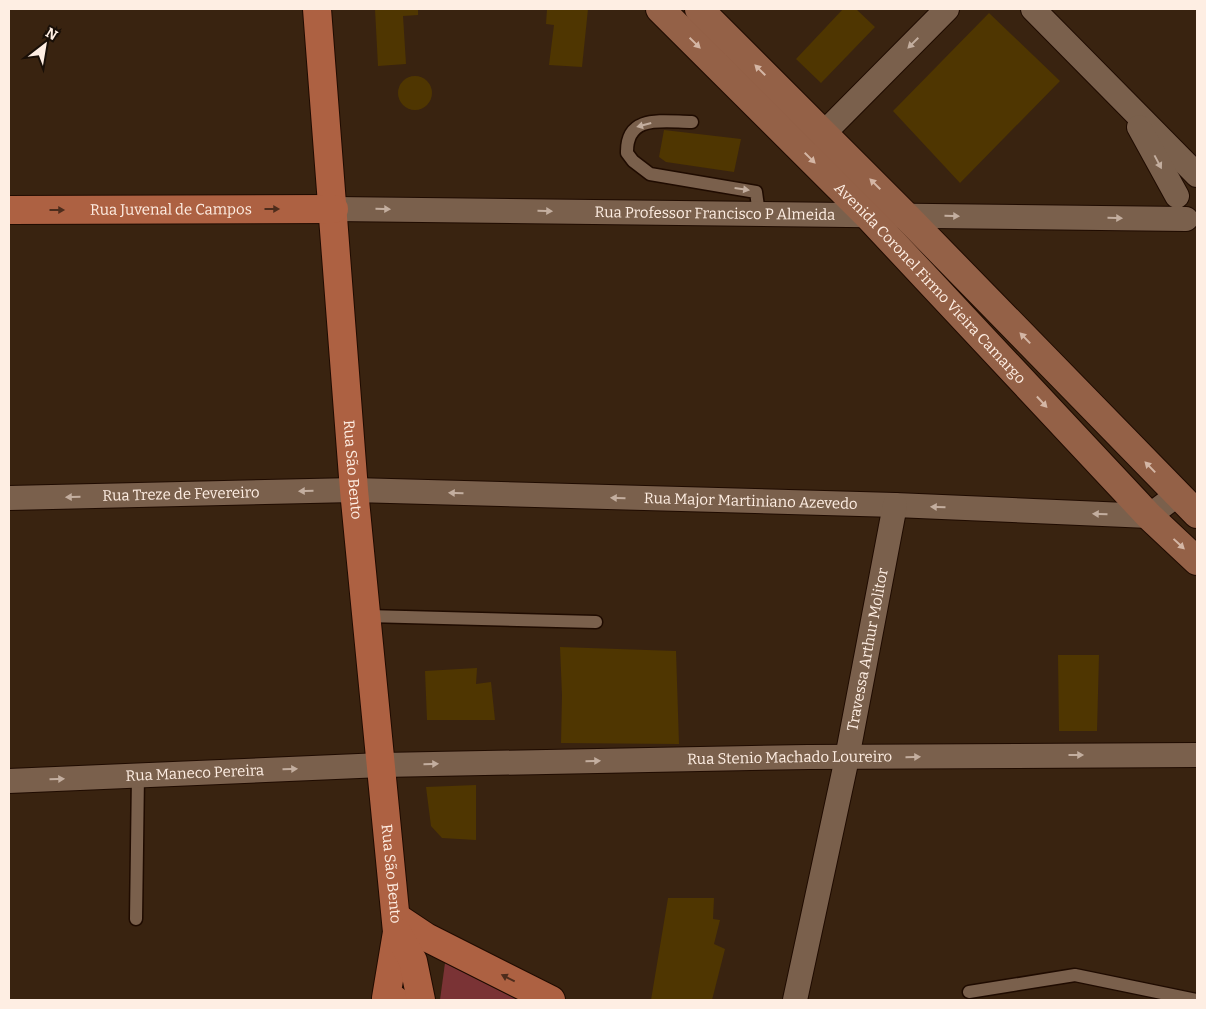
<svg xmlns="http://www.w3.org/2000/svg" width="1206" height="1009" font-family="Bitter,serif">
  <rect width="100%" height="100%" fill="#392310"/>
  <path fill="#7a3335" d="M445 963 519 1000H440Z"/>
  <path fill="#4f3601" d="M375 9H418V15L403 16 406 64 378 66Z
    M547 9H588L582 67 549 65 554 25 546 24Z
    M843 9H856L875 27 821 83 796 59Z
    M989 13 1060 81 960 183 893 111Z
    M398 93a17 17 0 1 1 34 0a17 17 0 1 1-34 0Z
    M664 130 741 139 734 172 666 162 659 157Z
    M560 647 676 651 679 744 561 743 562 695Z
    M1058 655H1099L1097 731H1059Z
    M477 668 476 684 491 682 495 720H427L425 671Z
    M476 785V840L442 838 431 826 426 787Z
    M668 898H714L713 919 720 920 714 944 725 949 712 1000H651Z"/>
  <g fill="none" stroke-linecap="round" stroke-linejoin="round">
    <defs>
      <path id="service" d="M692 122C664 122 626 113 627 153L633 161 650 174 756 192 759 214
        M367 616 596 622
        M136 919 138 775
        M969 992 1075 975 1196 1000"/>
      <g id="minor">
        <path d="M1033 9 1197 175"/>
        <path d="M1139 127 1177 196"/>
        <path d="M823 134 947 9"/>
        <path id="s1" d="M334 209 1186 219"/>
        <path id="s2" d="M9 498 354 490 895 505 1149 516 1177 495"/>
        <path id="s3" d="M9 781 382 765 808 757 1197 755"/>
        <path id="s4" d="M795 1000 847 758 895 505"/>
      </g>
      <g id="secondary">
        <path id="s5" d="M660 9 868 216 1149 516 1197 561"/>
        <path d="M699 9 906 216 1197 514"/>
      </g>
      <g id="primary">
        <path id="s6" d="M317 9 354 490 397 932 386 998 395 1000"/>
        <path id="s7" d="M9 210 334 209"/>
        <path d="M396 917 426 937 551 1000"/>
        <path d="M397 932 413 961 421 1000"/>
      </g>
    </defs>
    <use href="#service" stroke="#1f0b00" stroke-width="15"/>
    <use href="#minor" stroke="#1f0b00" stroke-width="26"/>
    <use href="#secondary" stroke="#1f0b00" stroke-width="30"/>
    <use href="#primary" stroke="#1f0b00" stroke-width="30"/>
    <use href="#service" stroke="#7a604c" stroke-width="12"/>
    <use href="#minor" stroke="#7a604c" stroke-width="24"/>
    <use href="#secondary" stroke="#946147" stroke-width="28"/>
    <use href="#primary" stroke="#ad6142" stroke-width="28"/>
  </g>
  <defs><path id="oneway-solid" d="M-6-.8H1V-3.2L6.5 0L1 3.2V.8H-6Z" transform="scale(1.25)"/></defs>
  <g fill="#d4b6a5">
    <use href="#oneway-solid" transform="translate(695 43) rotate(44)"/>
    <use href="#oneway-solid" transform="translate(760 70) rotate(-135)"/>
    <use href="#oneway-solid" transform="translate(810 158) rotate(45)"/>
    <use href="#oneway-solid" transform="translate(875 184) rotate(-135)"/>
    <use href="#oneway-solid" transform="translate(1025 338) rotate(-134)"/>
    <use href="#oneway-solid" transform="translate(1042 402) rotate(47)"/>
    <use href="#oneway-solid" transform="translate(1150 467) rotate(-134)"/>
    <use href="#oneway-solid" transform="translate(1179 544) rotate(43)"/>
  </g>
  <g fill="#c3ae9f">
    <use href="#oneway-solid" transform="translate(913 43) rotate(135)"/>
    <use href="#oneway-solid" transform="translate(644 125) rotate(165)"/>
    <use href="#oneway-solid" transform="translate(1158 162) rotate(62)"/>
    <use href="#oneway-solid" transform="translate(742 189) rotate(8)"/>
    <use href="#oneway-solid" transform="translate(383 209) rotate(1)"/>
    <use href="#oneway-solid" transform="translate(545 211) rotate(1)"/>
    <use href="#oneway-solid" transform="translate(952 216) rotate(1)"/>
    <use href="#oneway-solid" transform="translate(1115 218) rotate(1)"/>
    <use href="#oneway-solid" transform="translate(306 491) rotate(179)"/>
    <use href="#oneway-solid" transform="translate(456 493) rotate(-178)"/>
    <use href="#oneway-solid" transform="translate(73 497) rotate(179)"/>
    <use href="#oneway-solid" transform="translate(618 498) rotate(-178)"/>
    <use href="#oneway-solid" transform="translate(938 507) rotate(-178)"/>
    <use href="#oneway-solid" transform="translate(1100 514) rotate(-178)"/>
    <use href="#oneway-solid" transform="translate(1076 755)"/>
    <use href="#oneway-solid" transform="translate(913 757) rotate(-1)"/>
    <use href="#oneway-solid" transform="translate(593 761) rotate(-1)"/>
    <use href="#oneway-solid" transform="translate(431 764) rotate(-1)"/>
    <use href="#oneway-solid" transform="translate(290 769) rotate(-2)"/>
    <use href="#oneway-solid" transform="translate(57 779) rotate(-2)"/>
  </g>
  <g fill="#4d2c1c">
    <use href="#oneway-solid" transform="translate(272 209)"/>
    <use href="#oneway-solid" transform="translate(57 210)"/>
    <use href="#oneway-solid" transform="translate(508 978) rotate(-153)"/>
  </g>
  <g text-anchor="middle" stroke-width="4.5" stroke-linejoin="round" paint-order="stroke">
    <g font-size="15" fill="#feeee3" stroke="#190f07">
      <text dy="5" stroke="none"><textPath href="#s7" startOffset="162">Rua Juvenal de Campos</textPath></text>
      <text dy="5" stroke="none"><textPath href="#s1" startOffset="381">Rua Professor Francisco P Almeida</textPath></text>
      <text dy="5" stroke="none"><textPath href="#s5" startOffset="385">Avenida Coronel Firmo Vieira Camargo</textPath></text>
      <text dy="5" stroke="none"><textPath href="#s6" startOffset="462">Rua São Bento</textPath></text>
      <text dy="5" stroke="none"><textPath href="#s2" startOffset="172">Rua Treze de Fevereiro</textPath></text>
      <text dy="5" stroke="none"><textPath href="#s2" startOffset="742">Rua Major Martiniano Azevedo</textPath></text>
      <text dy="5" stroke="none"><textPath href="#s4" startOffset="358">Travessa Arthur Molitor</textPath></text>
      <text dy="5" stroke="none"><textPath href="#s3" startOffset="781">Rua Stenio Machado Loureiro</textPath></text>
      <text dy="5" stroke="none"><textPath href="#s3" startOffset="186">Rua Maneco Pereira</textPath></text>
      <text dy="5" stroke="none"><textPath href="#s6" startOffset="868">Rua São Bento</textPath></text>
    </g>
  </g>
  <rect width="1206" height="1009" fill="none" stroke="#feeee3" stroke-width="20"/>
  <g transform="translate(45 45) rotate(31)" stroke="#190f07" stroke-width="4" paint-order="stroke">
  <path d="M0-4L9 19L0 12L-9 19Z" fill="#feeee3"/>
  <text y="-8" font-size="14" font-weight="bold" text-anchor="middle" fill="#feeee3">N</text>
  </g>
</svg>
